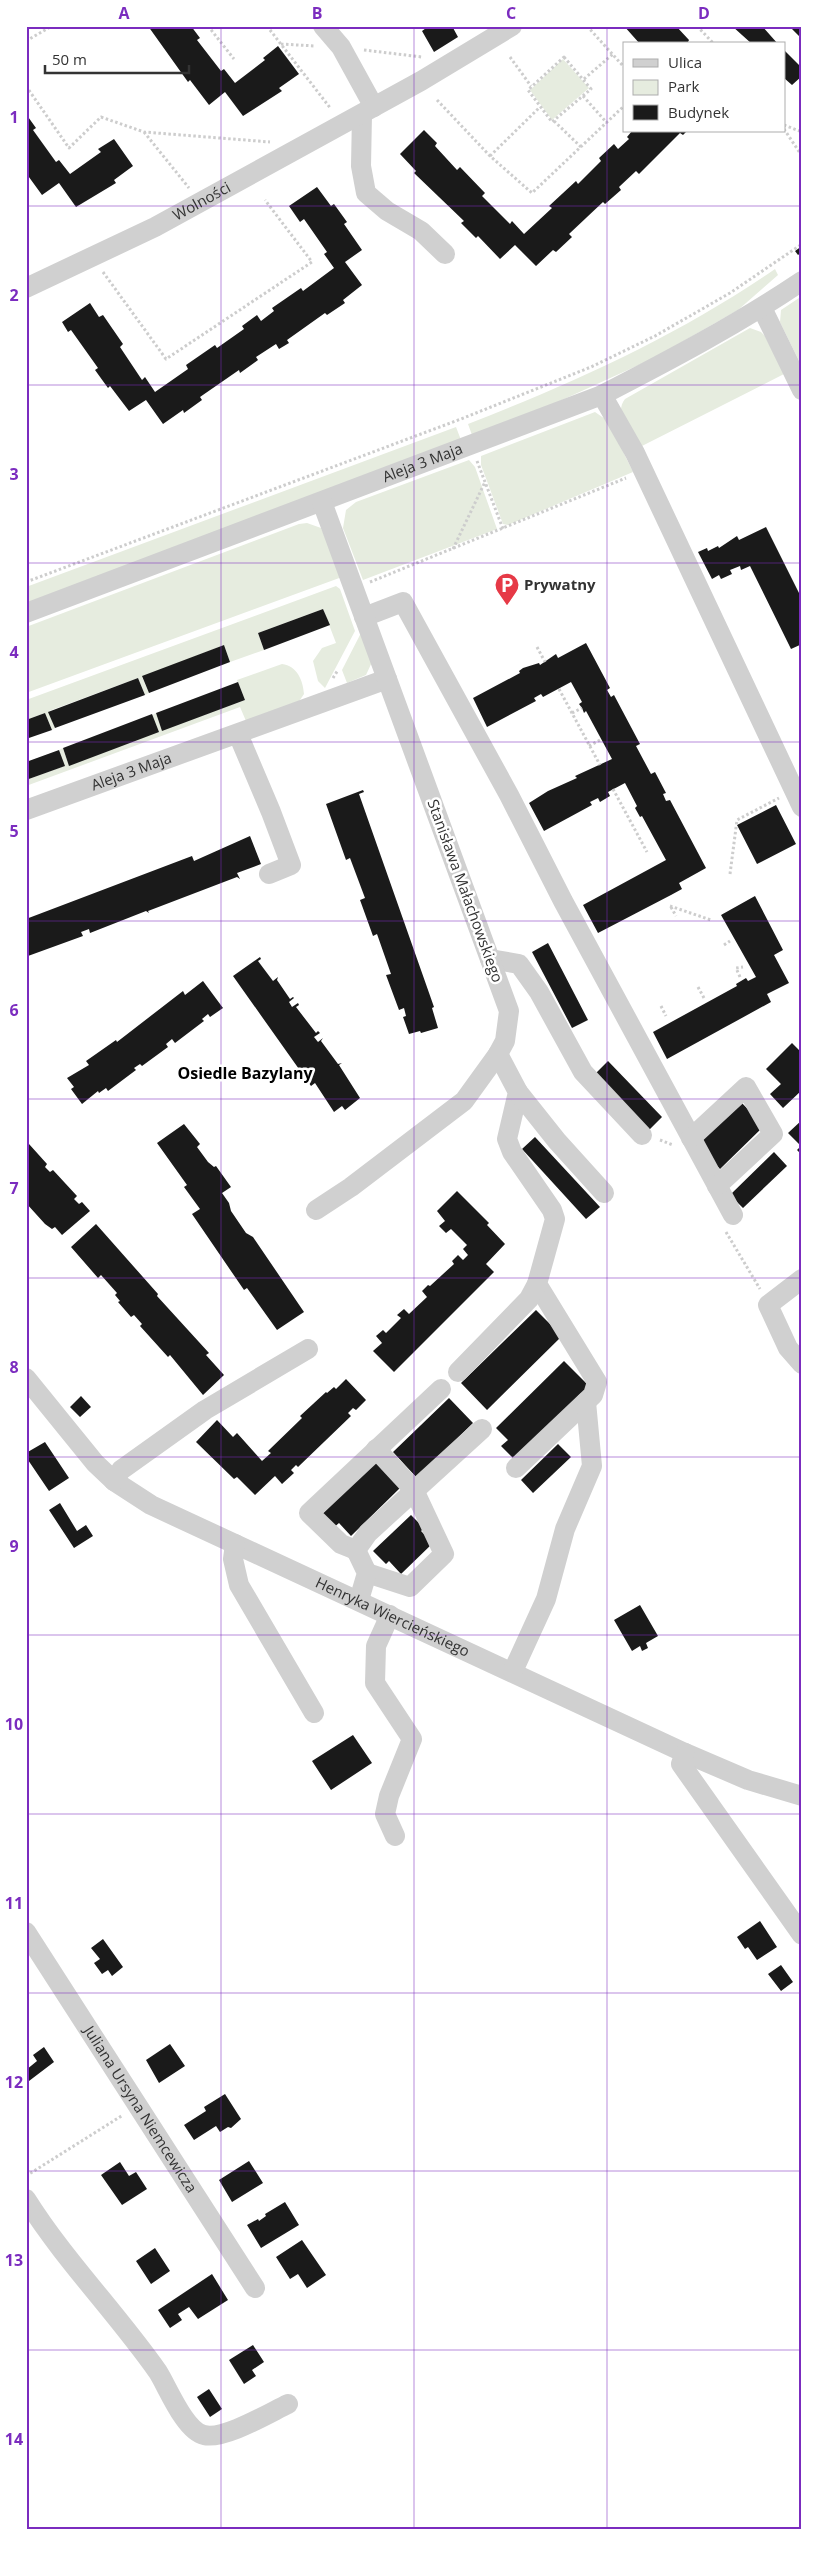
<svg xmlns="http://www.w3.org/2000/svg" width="828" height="2556" font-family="'Open Sans',sans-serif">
  <rect width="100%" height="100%" fill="#fff"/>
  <path fill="#e6ecdf" d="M563 59 589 88 552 120 530 90Z
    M775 269 778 275 738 310 652 359 551 405 472 435 468 424C576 382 679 335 775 269Z
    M802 296V365H801L780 322 781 310Z
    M750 328 761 332 765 336 784 374 638 448C631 434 613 414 625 399Z
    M595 412 608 421 633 472 508 525 503 524 481 465V456Z
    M456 427 461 440 26 603V587Z
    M469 460 475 467 497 529 363 580 343 528 346 510 356 502Z
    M307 523 321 528 342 577 26 693V627L299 524Z
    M336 586 340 589 355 631 325 688 318 681 313 661 322 648 336 643 323 609 258 633 264 650 230 662 224 645 142 677 149 693 145 695 138 678 49 711 55 728 52 730 45 713 26 720V700Z
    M362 631 372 662 366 675 347 683 342 670Z
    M282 664C297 666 303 680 304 694L298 703 246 721 240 707 26 786V780L64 766 59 750 63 748 69 765 156 713 162 730 245 700 237 680Z"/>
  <path fill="#1a1a1a" d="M148 26H191L200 38 197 40 221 71 224 69 235 83 265 60 263 58 278 46 299 74 279 88 282 91 243 116 225 92 209 105 190 80 188 82Z
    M429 26H452L458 37 434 52 422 31Z
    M624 26H676L689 40 687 44H640Z
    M732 26H762L778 44H752Z
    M795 26H802V39L792 29Z
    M784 50 802 68V76L792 85 784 78Z
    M26 114 36 128 33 130 56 162 59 160 70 174 101 152 98 149 114 139 133 166 114 180 116 183 76 207 59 183 42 195 26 173Z
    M424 130 437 143 435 146 457 170 460 167 485 193 482 196 510 224 512 221 524 234 552 208 549 206 576 181 578 184 601 161 599 158 614 144 618 149 629 139 627 137 632 131H687L683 135 680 133 639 174 636 171 619 187 621 190 605 204 603 202 569 234 572 237 556 252 553 250 536 266 515 245 500 259 478 236 476 238 461 223 464 221 414 173 416 171 400 154Z
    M317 187 331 206 334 204 347 222 344 224 362 250 345 262 362 285 343 300 345 303 327 315 325 313 287 340 289 343 279 349 276 344 256 357 258 360 240 373 239 370 200 397 202 400 184 413 183 410 163 424 146 400 129 411 110 386 108 388 95 370 98 368 71 330 68 332 62 322 90 303 99 317 103 315 123 344 120 347 142 380 145 377 155 392 188 369 186 365 215 345 217 348 244 329 242 326 257 315 261 321 274 311 272 308 301 288 303 291 334 268 324 254 327 252 304 219 300 222 289 206Z
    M802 246V252L798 255 795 251Z
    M766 527 802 599V644L791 649 750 566 741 570 740 566 730 570 732 574 721 579 719 575 712 579 698 552 707 548 708 551 718 546 719 548 737 536 739 540Z
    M323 609 330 625 264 650 258 633Z
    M586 643 610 688 607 690 611 697 614 695 640 744 636 746 651 774 655 772 666 793 663 794 666 801 670 800 706 868 679 883 682 889 671 895 598 933 583 905 666 860 642 816 640 817 635 808 637 806 625 783 608 792 610 796 600 802 598 798 590 802 592 805 544 831 529 803 548 791 577 778 575 776 612 759 586 711 584 713 582 708 579 704 582 702 571 682 543 697 541 694 534 698 536 701 487 727 473 698 520 673 519 671 523 668 539 663 540 665 556 654 558 658Z
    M224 645 230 662 149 693 142 676Z
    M138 678 145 695 55 728 48 712Z
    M238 682 245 700 162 731 156 713Z
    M45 713 52 730 26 739V720Z
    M152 714 159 732 69 766 63 748Z
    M59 750 65 766 26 780V762Z
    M363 790 364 792 359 794 434 1007 432 1008 438 1028 421 1033 420 1031 409 1034 403 1017 406 1016 404 1008 399 1010 386 975 391 974 377 934 373 936 360 900 365 898 350 858 346 860 326 804Z
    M776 805 796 844 757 864 737 825Z
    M250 836 261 864 237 873 240 879 237 877 148 911 149 913 146 911 90 933 89 929 81 932 83 936 28 956 27 959 26 919 192 856 194 861Z
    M755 896 783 950 774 955 789 983 767 994 771 1002 667 1059 653 1032 737 986 736 984 746 978 748 981 756 977 721 915Z
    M548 943 588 1020 572 1028 532 952Z
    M260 957 261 959 258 961 273 981 278 977 277 980 290 999 293 997 294 998 289 1002 292 1007 298 1003 299 1005 296 1007 316 1033 318 1031 320 1033 314 1037 318 1042 323 1038 321 1041 338 1064 342 1063 339 1065 360 1098 345 1110 342 1106 334 1112 315 1083 311 1086 233 976Z
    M203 981 223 1008 210 1017 208 1014 202 1019 204 1021 175 1043 172 1039 166 1044 168 1047 142 1066 140 1064 134 1068 136 1070 108 1091 106 1088 99 1093 98 1091 82 1104 71 1089 74 1087 67 1078 89 1065 86 1061 116 1040 117 1042 183 991 185 995Z
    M792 1043 802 1053V1090L783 1108 770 1094 781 1084 766 1069Z
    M608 1061 662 1117 649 1130 596 1073Z
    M740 1101 764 1126 720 1169 695 1143Z
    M802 1120V1155L797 1150 801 1146 788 1133Z
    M184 1124 200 1144 197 1147 208 1162 214 1167 216 1166 231 1187 222 1193 229 1203 231 1211 246 1233 253 1237 304 1312 277 1330 247 1288 244 1290 192 1214 200 1209 184 1187 187 1185 157 1143Z
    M535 1137 600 1207 586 1219 522 1149Z
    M29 1144 47 1164 45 1167 50 1172 53 1170 77 1196 74 1199 79 1204 82 1202 90 1211 62 1235 55 1227 52 1229 45 1224 26 1203V1147Z
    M774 1152 787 1166 743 1208 730 1195Z
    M457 1191 489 1223 487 1225 505 1244 486 1264 494 1272 394 1372 373 1351 382 1343 376 1336 383 1330 386 1333 401 1318 397 1315 404 1309 409 1314 427 1297 422 1291 428 1285 430 1286 454 1264 452 1261 458 1255 463 1260 468 1255 463 1249 467 1245 451 1229 446 1233 439 1226 445 1221 437 1211Z
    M96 1224 158 1294 157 1296 209 1353 206 1355 224 1375 203 1395 170 1355 168 1357 140 1326 142 1324 134 1315 131 1317 118 1302 120 1301 115 1295 117 1293 101 1275 98 1278 71 1247Z
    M536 1310 562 1336 487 1410 461 1383Z
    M564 1361 589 1386 514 1459 501 1446 508 1440 496 1428Z
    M346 1379 366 1400 356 1410 353 1408 348 1413 351 1416 298 1467 296 1465 291 1470 294 1473 282 1484 275 1476 255 1495 237 1477 234 1479 196 1442 217 1420 233 1437 237 1433 262 1461 271 1453 268 1451 302 1418 300 1416 326 1392 327 1393 334 1387 336 1389Z
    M81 1396 91 1407 80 1417 70 1407Z
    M449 1398 473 1423 417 1478 393 1452Z
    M45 1442 69 1478 49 1491 26 1457V1453Z
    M558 1444 571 1457 533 1493 521 1480Z
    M376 1461 401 1487 351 1536 339 1523 332 1529 320 1516Z
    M60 1503 77 1531 86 1525 93 1536 74 1548 49 1510Z
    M411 1515 424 1528 421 1531 433 1543 401 1574 389 1561 386 1564 373 1551Z
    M640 1605 658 1636 646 1643 648 1648 642 1651 640 1646 632 1651 614 1620Z
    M353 1735 372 1763 331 1790 312 1761Z
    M760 1921 777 1947 757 1960 748 1947 745 1949 737 1937Z
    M103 1939 123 1967 112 1976 108 1970 102 1974 94 1963 100 1959 91 1948Z
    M781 1965 793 1982 781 1991 768 1974Z
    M170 2044 185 2066 159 2083 146 2060Z
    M44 2047 54 2062 29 2081 26 2070 37 2061 33 2055Z
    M225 2094 241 2119 231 2128 228 2127 220 2132 216 2126 194 2140 184 2125 206 2111 204 2107Z
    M249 2161 263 2183 232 2202 219 2180Z
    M120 2162 129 2176 136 2172 147 2189 122 2205 101 2175Z
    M285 2202 299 2225 261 2248 247 2225 258 2219 259 2221 266 2216 265 2214Z
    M302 2240 326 2275 307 2288 298 2274 290 2279 276 2257Z
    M155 2248 170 2271 151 2284 136 2261Z
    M212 2274 228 2300 198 2319 189 2307 178 2314 182 2320 170 2328 158 2310Z
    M253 2345 264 2362 252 2370 256 2376 244 2384 229 2360Z
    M209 2389 222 2409 210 2417 197 2397Z"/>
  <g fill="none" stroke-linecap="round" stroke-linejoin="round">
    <path stroke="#cdcdcd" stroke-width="3" stroke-dasharray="2.5 2.5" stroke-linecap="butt" d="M208 26 234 59
      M587 26 624 67
      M697 26 714 44
      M270 30 331 109
      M26 41 52 26
      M281 44 315 46
      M364 50 422 57
      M510 57 531 86
      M564 57 591 89 552 122 528 90Z
      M584 79 613 54
      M26 86 69 148 101 117 144 132 270 142
      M583 96 607 123
      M437 100 490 156 532 193 624 106
      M554 121 581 147
      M784 125 802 132
      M784 129 802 156
      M144 132 189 188
      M490 156 540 107
      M103 272 166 359 312 262 265 200
      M477 461 503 529
      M453 549 485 482
      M26 582 461 419 591 367 655 336 730 293 802 244
      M370 582 626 478
      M537 647 545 662
      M333 678 338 670
      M559 689 600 765
      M572 713 582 708
      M589 746 600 740
      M613 789 647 852
      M730 874 737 820 779 798
      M670 906 711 920
      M671 907 676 916
      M724 945 730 941
      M740 977 736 968 743 967
      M698 987 704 998
      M661 1006 666 1016
      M660 1140 673 1145
      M726 1232 760 1289
      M26 2176 123 2115"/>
    <g stroke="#d0d0d0" stroke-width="20">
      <path d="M323 26 341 47 374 107"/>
      <path d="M362 114 361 166 366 193 387 211 421 231 445 254"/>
      <path id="s1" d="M26 288 155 227 421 81 512 26"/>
      <path d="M762 308 802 390"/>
      <path d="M602 395 635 453 802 807"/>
      <path id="s2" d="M26 613 602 395C670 360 738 324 802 281"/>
      <path d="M364 617 403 602 509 795 563 901 733 1215"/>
      <path d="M238 734 271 812 291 865 269 874"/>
      <path id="s3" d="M26 810 387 679"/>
      <path d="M490 959 519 964 539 992 583 1072 642 1135"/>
      <path d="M498 1054 518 1092 507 1139 512 1152 552 1210 555 1219 537 1284 597 1382 593 1395 516 1468"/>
      <path d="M518 1092 557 1141 604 1193"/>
      <path d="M691 1138 746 1087 773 1134 717 1186"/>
      <path d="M316 1210 351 1187 464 1101 498 1054 505 1041 509 1011 322 502"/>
      <path d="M802 1279 768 1305 788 1348 802 1364"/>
      <path d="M458 1372 529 1299 537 1284"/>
      <path id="s4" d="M26 1378 95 1463 114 1481 151 1505 685 1753 748 1780 802 1796"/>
      <path d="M114 1481 121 1470 205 1410 308 1349"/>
      <path d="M235 1544 233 1559 239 1585 314 1713"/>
      <path d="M356 1550 341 1544 309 1513 441 1389"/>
      <path d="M367 1573 410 1587 444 1554 414 1490 376 1449"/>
      <path d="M359 1600 367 1573 356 1550 368 1533 482 1429"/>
      <path d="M390 1615 376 1646 375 1683 412 1739 389 1796 385 1814 395 1836"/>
      <path d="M513 1671 546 1599 565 1529 592 1466 586 1402"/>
      <path d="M685 1753 681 1764 802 1935"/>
      <path id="s5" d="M26 1932 255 2288"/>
      <path d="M26 2199C65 2261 116 2312 158 2372 168 2388 185 2431 204 2435 224 2440 269 2413 288 2404"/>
    </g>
  </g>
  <path fill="none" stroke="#7b2cbf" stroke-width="1" stroke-opacity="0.55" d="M221 26V2530M414 26V2530M607 26V2530M26 206H802M26 385H802M26 563H802M26 742H802M26 921H802M26 1099H802M26 1278H802M26 1457H802M26 1635H802M26 1814H802M26 1993H802M26 2171H802M26 2350H802"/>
  <defs>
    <symbol id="parking-pin" viewBox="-11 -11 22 30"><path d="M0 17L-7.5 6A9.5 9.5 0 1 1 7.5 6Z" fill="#e63946" stroke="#fff"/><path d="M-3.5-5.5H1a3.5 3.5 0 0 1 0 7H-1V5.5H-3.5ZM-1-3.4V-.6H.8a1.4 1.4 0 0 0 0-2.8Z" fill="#fff"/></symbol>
  </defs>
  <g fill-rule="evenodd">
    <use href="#parking-pin" x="493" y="571" width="28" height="38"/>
  </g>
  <g text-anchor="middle" stroke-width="5" stroke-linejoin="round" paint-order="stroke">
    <g font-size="15" fill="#333" stroke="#fff">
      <text dy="5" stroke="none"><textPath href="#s1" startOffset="196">Wolności</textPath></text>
      <text dy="5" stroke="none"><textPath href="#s2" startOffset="424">Aleja 3 Maja</textPath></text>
      <text dy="5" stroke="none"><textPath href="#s3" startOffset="112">Aleja 3 Maja</textPath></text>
      <text transform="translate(465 891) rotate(70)" y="5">Stanisława Małachowskiego</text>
      <text dy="5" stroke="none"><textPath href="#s4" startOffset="446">Henryka Wiercieńskiego</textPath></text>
      <text dy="5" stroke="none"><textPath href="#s5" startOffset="211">Juliana Ursyna Niemcewicza</textPath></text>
    </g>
    <g font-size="15" font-weight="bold" fill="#333" stroke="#fff" text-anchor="start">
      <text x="524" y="590">Prywatny</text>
    </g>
    <g font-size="16" font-weight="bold" fill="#000" stroke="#fff">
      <text x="245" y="1079">Osiedle Bazylany</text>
    </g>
  </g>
  <rect width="828" height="2556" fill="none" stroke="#ffffff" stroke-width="55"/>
  <rect x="623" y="42" width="162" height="90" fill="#ffffff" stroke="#adadad"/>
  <rect x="633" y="59" width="25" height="8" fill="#d0d0d0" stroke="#adadad"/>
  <text x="668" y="68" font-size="15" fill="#333333">Ulica</text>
  <rect x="633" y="80" width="25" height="15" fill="#e6ecdf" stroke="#adadad"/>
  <text x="668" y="92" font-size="15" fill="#333333">Park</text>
  <rect x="633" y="105" width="25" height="15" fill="#1a1a1a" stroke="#adadad"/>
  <text x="668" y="118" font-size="15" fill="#333333">Budynek</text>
  <path d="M45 65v8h144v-8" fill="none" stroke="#333333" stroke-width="2.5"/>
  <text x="52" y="65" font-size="15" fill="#333333" stroke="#ffffff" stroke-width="4" paint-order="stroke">50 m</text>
  <rect x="28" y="28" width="772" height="2500" fill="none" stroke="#7b2cbf" stroke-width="2"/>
  <g font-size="16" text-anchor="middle" font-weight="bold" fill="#7b2cbf">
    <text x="124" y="19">A</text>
    <text x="317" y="19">B</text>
    <text x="511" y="19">C</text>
    <text x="704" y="19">D</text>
    <text x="14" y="123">1</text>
    <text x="14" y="301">2</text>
    <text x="14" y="480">3</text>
    <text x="14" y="658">4</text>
    <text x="14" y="837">5</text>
    <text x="14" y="1016">6</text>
    <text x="14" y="1194">7</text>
    <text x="14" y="1373">8</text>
    <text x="14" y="1552">9</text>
    <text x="14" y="1730">10</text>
    <text x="14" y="1909">11</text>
    <text x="14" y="2088">12</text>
    <text x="14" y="2266">13</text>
    <text x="14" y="2445">14</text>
  </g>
</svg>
